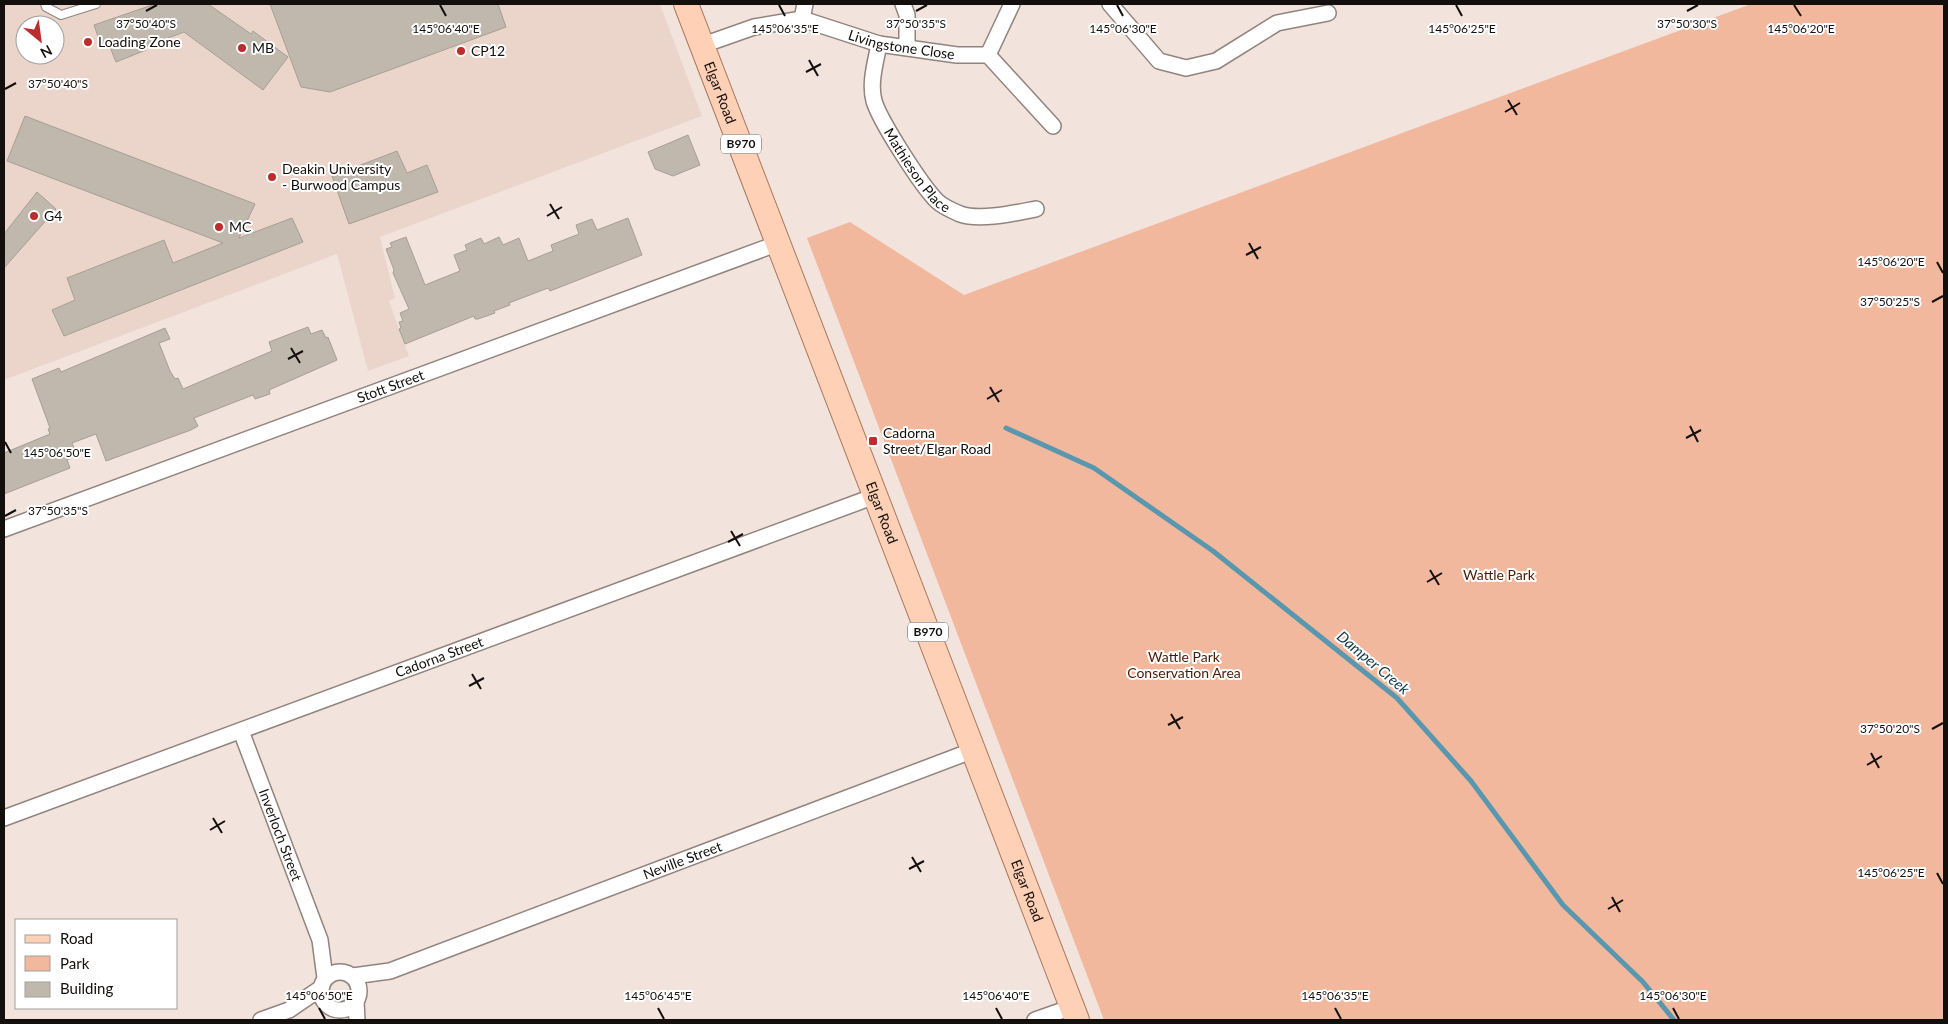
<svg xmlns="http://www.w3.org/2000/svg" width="1948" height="1024" font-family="Lato,sans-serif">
  <rect width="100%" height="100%" fill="#f2e4dd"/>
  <path fill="#ebd5cb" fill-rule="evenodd" d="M4 4H660L702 116 380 237 395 298 389 301 409 356 368 371 337 254 4 380ZM25 25H55V55H25Z"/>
  <path fill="#f2b89e" d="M1751 4H1944V1020H1104L807 238 850 222 964 295Z"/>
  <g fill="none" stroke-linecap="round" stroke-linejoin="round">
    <path stroke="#5897ae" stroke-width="5" d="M1006 428 1094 468 1213 551 1397 698 1471 781 1563 905 1643 982 1674 1020"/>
  </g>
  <path fill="#c0b8ad" stroke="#a69f94" d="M155 4H208L251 34 253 31 288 57 263 90 184 32 144 47 146 50 116 62 108 42 101 45 94 25Z
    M270 4H498L506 27 330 92 301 87Z
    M25 116 255 204 239 238 292 218 303 242 64 336 52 310 75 300 67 278 164 240 173 263 223 243 7 161Z
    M688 135 700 165 673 176 655 169 648 152Z
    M397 151 407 173 427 165 438 192 349 224 332 176Z
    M37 192 56 209 4 268V234Z
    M628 218 642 255 550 291 548 288 509 303 510 305 494 311 495 313 478 319H475L474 316 405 344 399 329 401 328 399 322 403 321 400 313 409 309 393 273 394 270 386 249 392 247 390 243 406 237 425 285 460 271 454 255 467 250 465 245 481 238 484 244 499 237 503 245 519 238 528 261 553 251 551 245 579 234 576 225 592 219 597 230Z
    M308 327 311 334 322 330 326 338 328 337 337 360 269 390 270 394 255 399 253 395 194 418 198 426 191 430 106 461 96 434 72 443 77 455 67 460 70 468 4 494V453L50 434 48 429 50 428 32 379 59 368 61 372 165 328 170 339 159 343 170 371 175 379 178 378 183 389 272 351 269 342Z"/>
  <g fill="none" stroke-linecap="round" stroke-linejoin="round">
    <defs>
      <path id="lane" d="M45 4 46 7 61 15 96 4"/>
      <g id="street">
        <path d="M903 4 907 15V47"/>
        <path d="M1110 4 1159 61 1186 68 1216 61 1277 23 1328 13"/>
        <path d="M802 19 805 4"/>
        <path id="s1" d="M879 44C876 61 869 83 874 101 880 121 921 185 937 201 942 206 953 211 960 214 980 221 1015 213 1036 209"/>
        <path id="s2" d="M703 45 754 27 802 19 879 44 957 55H988L1012 4"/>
        <path d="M988 55 1053 126"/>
        <path id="s3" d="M4 529 779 243"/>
        <path id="s4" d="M241 731 320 940 325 978"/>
        <path id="s5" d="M4 818 875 496"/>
        <circle cx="340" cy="991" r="19"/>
        <path id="s6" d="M353 976 390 971 974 750"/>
        <path d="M356 1002 357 1020"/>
        <path d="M261 1020 289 1010 321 988"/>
        <path d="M1035 1020 1072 1007"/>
      </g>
      <g id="primary">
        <path id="s7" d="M686 4 1077 1020"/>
      </g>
    </defs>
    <use href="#lane" stroke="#91847e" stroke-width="10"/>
    <use href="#street" stroke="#91847e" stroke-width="18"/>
    <use href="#primary" stroke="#ab785b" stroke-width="26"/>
    <use href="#lane" stroke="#fff" stroke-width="8"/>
    <use href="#street" stroke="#fff" stroke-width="15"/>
    <use href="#primary" stroke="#fed0b6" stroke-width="24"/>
  </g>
  <path fill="none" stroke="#130f0d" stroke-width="2" d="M440 5 446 16M779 5 785 16M1117 5 1123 16M1456 5 1462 16M1794 5 1801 16M146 11 157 5M916 11 927 5M1687 11 1698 5M809 60 818 76M806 72 821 64M5 89 16 83M1508 100 1517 115M1505 112 1520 103M550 204 559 219M547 216 562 207M1249 243 1258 259M1246 255 1261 247M1937 262 1943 273M1932 302 1943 296M291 348 300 363M288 359 303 351M990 387 999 402M987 399 1002 390M1690 426 1698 442M1686 438 1701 430M5 442 11 453M5 516 16 510M731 531 740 546M728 542 743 534M1430 570 1439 585M1427 582 1442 573M472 674 481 689M469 686 484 678M1171 714 1180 729M1168 725 1183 717M1932 729 1943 723M1871 753 1879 768M1867 765 1882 756M213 818 222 833M210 830 225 821M912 857 921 872M909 869 924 861M1937 873 1943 884M1612 897 1620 912M1608 909 1623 900M319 1008 325 1019M658 1008 664 1019M996 1008 1002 1019M1335 1008 1341 1019M1673 1008 1679 1019"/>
  <g fill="#bc2d2d" stroke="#fff" stroke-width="2">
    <circle cx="88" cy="42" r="5"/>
    <circle cx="242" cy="48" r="5"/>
    <circle cx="461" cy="51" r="5"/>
    <circle cx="272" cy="177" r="5"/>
    <circle cx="34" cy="216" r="5"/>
    <circle cx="219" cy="227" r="5"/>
    <rect x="868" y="436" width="10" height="10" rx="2.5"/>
  </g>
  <g text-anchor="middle" stroke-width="4" stroke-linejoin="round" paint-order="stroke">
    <g fill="#fff" stroke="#5a5756" stroke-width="1">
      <rect x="721" y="134.5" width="40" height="19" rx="4"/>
      <rect x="908" y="622.5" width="40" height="19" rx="4"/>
    </g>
    <g font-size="12" font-weight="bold" fill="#130f0d">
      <text x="741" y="148">B970</text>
      <text x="928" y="636">B970</text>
    </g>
    <g font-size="14" fill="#130f0d" stroke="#fff" text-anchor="start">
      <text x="98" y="47">Loading Zone</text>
      <text x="252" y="53">MB</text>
      <text x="471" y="56">CP12</text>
      <text x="282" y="174">Deakin University<tspan x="282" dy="16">- Burwood Campus</tspan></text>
      <text x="44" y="221">G4</text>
      <text x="229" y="232">MC</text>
      <text x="883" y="438">Cadorna<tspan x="883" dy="16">Street/Elgar Road</tspan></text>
    </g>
    <g font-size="14" fill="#130f0d" stroke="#fff">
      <text dy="5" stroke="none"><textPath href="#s2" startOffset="206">Livingstone Close</textPath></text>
      <text dy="5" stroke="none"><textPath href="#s7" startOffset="95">Elgar Road</textPath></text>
      <text dy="5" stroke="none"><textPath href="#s1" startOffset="140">Mathieson Place</textPath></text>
      <text dy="5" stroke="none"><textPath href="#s3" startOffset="412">Stott Street</textPath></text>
      <text dy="5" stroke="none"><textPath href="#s7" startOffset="545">Elgar Road</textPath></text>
      <text dy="5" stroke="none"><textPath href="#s5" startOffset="464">Cadorna Street</textPath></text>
      <text dy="5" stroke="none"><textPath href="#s4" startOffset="111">Inverloch Street</textPath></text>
      <text dy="5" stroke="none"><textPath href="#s6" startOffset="350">Neville Street</textPath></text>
      <text dy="5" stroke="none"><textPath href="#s7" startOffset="950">Elgar Road</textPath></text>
    </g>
    <g font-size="14" fill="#491b04" stroke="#fff">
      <text x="1499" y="580">Wattle Park</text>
      <text x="1184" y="662">Wattle Park<tspan x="1184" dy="16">Conservation Area</tspan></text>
    </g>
    <g font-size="15" font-style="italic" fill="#143d4c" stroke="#fff">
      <text transform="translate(1373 663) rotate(40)" y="5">Damper Creek</text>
    </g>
  </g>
  <g font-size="12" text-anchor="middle" fill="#130f0d" stroke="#fff" stroke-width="4" stroke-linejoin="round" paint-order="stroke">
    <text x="146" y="28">37°50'40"S</text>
    <text x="916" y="28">37°50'35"S</text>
    <text x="1687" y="28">37°50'30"S</text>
    <text x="446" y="33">145°06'40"E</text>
    <text x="785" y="33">145°06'35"E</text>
    <text x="1123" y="33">145°06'30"E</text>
    <text x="1462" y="33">145°06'25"E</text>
    <text x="1801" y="33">145°06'20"E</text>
    <text x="58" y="88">37°50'40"S</text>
    <text x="1891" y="266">145°06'20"E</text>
    <text x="1890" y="306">37°50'25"S</text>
    <text x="57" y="457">145°06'50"E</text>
    <text x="58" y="515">37°50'35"S</text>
    <text x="1890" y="733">37°50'20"S</text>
    <text x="1891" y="877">145°06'25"E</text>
    <text x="319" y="1000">145°06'50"E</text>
    <text x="658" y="1000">145°06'45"E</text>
    <text x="996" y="1000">145°06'40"E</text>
    <text x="1335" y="1000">145°06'35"E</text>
    <text x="1673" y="1000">145°06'30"E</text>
  </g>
  <rect width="1948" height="1024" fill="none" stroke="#130f0d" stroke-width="10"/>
  <rect x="15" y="919" width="162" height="90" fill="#ffffff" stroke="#a19f9e"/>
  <rect x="25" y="935" width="25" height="8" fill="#fed0b6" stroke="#a19f9e"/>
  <text x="60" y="944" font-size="15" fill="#130f0d">Road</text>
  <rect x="25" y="956" width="25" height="15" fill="#f2b89e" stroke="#a19f9e"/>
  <text x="60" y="969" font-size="15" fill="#130f0d">Park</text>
  <rect x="25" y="982" width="25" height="15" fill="#c0b8ad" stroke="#a19f9e"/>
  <text x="60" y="994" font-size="15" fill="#130f0d">Building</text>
  <g transform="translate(40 40) rotate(151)"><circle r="24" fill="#ffffff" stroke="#a19f9e"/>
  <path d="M0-4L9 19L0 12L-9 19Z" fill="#bc2d2d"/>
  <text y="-8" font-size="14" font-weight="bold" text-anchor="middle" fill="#130f0d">N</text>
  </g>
</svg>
